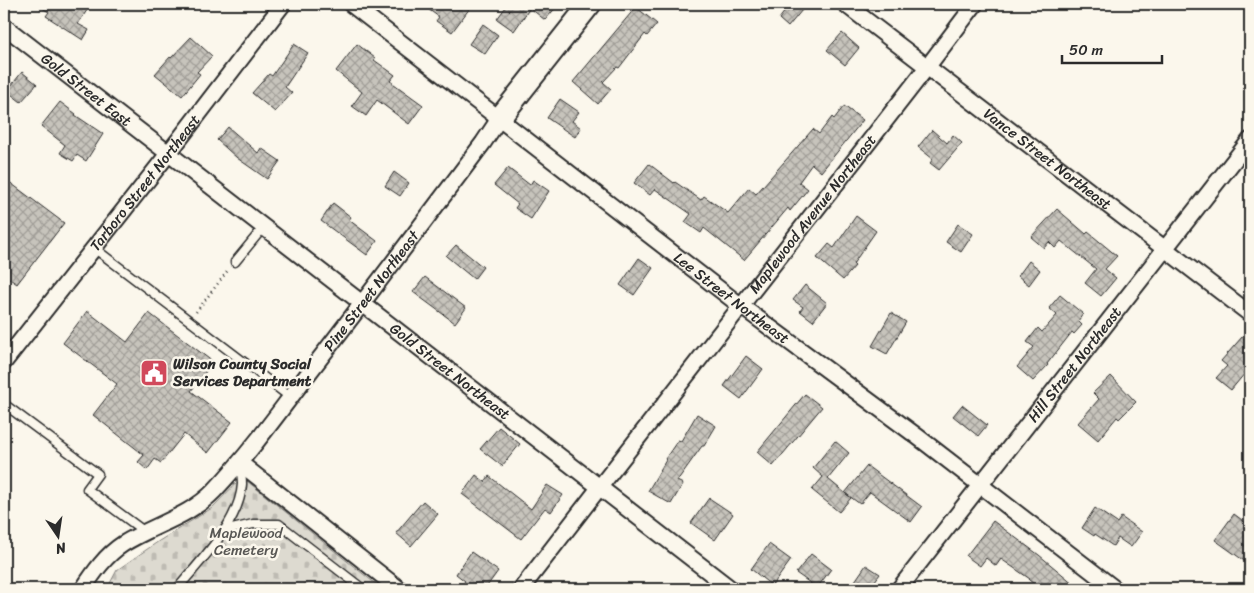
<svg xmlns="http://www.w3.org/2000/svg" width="1254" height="593" font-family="Sriracha,sans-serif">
  <defs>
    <pattern id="cemetery-stones" width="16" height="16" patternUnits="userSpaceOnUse" patternTransform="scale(1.25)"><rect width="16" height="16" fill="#dddad0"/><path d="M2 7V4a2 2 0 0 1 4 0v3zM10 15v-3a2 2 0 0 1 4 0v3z" fill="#bebbb3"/></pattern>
    <pattern id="building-cross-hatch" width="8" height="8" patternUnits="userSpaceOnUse" patternTransform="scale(1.25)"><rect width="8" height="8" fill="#c7c4bc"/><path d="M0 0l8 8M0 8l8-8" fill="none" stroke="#a29f99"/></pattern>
  </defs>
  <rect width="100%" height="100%" fill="#fbf7ec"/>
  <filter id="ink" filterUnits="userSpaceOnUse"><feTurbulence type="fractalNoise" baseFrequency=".02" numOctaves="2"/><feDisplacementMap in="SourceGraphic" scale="10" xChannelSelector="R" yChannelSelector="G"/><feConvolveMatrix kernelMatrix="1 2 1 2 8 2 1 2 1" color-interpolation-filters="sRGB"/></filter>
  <g filter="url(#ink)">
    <path fill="url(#cemetery-stones)" stroke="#84827e" d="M242 477 382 589H107L117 570 159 541 212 508Z"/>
    <path fill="url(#building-cross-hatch)" stroke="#2b2b2b" d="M35 4H91L78 24 89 30 83 40 46 16 49 12Z
      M421 4H473L452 32 436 21 439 17Z
      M508 4H559L545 20 530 8 514 31 497 19Z
      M777 4H807L788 27 779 19 785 11Z
      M636 7 657 24 647 36 645 34 619 68 617 67 603 82 611 89 598 104 573 82Z
      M483 24 498 35 485 54 469 44Z
      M842 33 859 48 845 65 827 50Z
      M191 37 212 56 197 72 200 74 182 96 155 74 170 57 171 58Z
      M294 44 308 53 285 87 292 93 275 112 252 93 269 74 272 76Z
      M357 44 375 58 374 60 395 75 390 81 423 105 409 124 377 100 366 116 352 106 362 92 336 71Z
      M22 72 37 84 21 102 7 91Z
      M560 99 579 112 572 121 581 128 575 137 547 118Z
      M60 102 76 114 75 115 103 134 86 161 77 155 73 161 60 153 65 145 41 126Z
      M844 106 863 120 821 172 812 164 799 182 808 189 790 211 788 208 744 260 704 228 701 233 685 222 691 214 655 189 650 195 634 183 649 164 674 183 675 182 701 200 704 196 728 213 749 188 756 194 813 129 819 134 832 117 834 119Z
      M228 127 258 153 261 148 280 161 267 179 237 158 217 140Z
      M932 130 947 143 953 135 962 143 939 170 930 163 933 159 918 147Z
      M508 168 530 185 533 180 549 191 531 219 515 208 518 204 494 185Z
      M394 172 409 183 400 196 385 186Z
      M4 178 64 223 17 284 4 275Z
      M333 203 351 217 349 220 377 241 367 255 321 221Z
      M1057 209 1086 234 1088 232 1117 256 1105 269 1116 278 1101 296 1085 283 1096 269 1061 241 1055 248 1049 242 1044 248 1031 237Z
      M856 216 876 231 853 264 855 266 843 280 817 258 829 244 834 248Z
      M958 224 973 234 961 252 946 242Z
      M456 245 483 267 474 279 446 256Z
      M639 258 653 268 634 295 620 285Z
      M1029 261 1040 270 1029 285 1018 276Z
      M425 277 466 308 455 323 413 292Z
      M805 285 827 303 813 321 800 311 803 307 793 300Z
      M1060 295 1083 314 1078 321 1082 325 1074 334 1072 332 1047 364 1048 365 1033 381 1017 367 1034 347 1027 342 1038 328 1042 332 1057 315 1049 308Z
      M87 311 127 342 149 313 213 362 191 391 232 422 208 453 184 434 161 463 155 459 147 470 138 462 144 455 93 415 117 384 63 343Z
      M891 313 906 322 887 354 872 346Z
      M1242 337 1250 344V367L1231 390 1216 378 1227 366 1221 361Z
      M746 356 763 369 741 399 724 386Z
      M1111 376 1136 402 1119 419 1117 417 1098 440 1078 423 1099 399 1093 393Z
      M805 394 822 407 773 466 757 452Z
      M962 405 987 425 978 436 953 416Z
      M697 414 716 426 704 446H702L677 481 683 484 671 504 648 491 666 460 665 459 678 440 681 441Z
      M499 427 520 444 502 466 480 449Z
      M835 441 849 453 828 479 851 498 839 512 812 490 823 477 813 468Z
      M867 466 922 507 911 522 870 492 860 504 845 493Z
      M476 475 485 482 489 476 531 509 547 485 563 495 551 512 545 508 521 539 462 494Z
      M709 498 733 514 715 540 691 523Z
      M423 501 438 514 411 546 396 533Z
      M1095 508 1117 523 1121 517 1142 532 1131 547 1118 538 1113 546 1095 534 1094 536 1082 528Z
      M1234 514 1250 526V538L1245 546 1250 550V565L1215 540Z
      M993 521 1039 555 1080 589H1040L1029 580 1030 579 1001 559 996 566 986 558 980 566 966 556Z
      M769 544 791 560 772 586 751 569Z
      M471 552 498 571 485 589H459L465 581 456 574Z
      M811 554 831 569 817 588 796 573Z
      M866 565 880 574 869 589 855 581Z"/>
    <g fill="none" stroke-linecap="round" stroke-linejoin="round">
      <defs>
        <path id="lane" d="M94 248 290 397
          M235 262 263 228
          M4 404 98 474 87 489 145 532
          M224 531 253 524H279L363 589
          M177 589C200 561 240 522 242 484 242 478 241 471 240 465"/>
        <g id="street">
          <path id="s1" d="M351 4 741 306 918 437 1115 589"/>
          <path id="s2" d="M845 4 1250 314"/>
          <path id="s3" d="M4 26 731 589"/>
          <path id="s4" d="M4 362 168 154 283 4"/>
          <path d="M240 463 399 589"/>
          <path id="s5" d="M83 589C94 572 106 555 123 544 153 525 189 517 214 491 250 453 280 411 311 370 369 295 426 219 483 143L499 119"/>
          <path id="s6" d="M521 589 599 488 928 66 975 4"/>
          <path id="s7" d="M899 589 1250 140"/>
        </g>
        <path id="secondary" d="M499 119 590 4"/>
      </defs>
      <use href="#lane" stroke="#2b2b2b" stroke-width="11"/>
      <use href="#street" stroke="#2b2b2b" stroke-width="19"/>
      <use href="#secondary" stroke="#2b2b2b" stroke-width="25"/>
      <path stroke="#2b2b2b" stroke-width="2.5" stroke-dasharray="1 4" stroke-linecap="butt" d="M196 312 229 269"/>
      <use href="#lane" stroke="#fbf7ec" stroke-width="8"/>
      <use href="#street" stroke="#fbf7ec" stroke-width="15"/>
      <use href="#secondary" stroke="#fbf7ec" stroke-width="21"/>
    </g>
  </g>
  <defs>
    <symbol id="civic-square" viewBox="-11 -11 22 22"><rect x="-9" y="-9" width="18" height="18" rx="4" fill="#d1495b" stroke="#fbf7ec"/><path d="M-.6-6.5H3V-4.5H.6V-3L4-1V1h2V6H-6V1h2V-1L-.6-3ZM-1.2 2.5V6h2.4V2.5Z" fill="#fff"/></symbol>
  </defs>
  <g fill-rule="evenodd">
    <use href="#civic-square" x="138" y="357" width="32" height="32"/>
  </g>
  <g text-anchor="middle" stroke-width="5" stroke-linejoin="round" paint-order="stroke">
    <g font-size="15" fill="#2b2b2b" stroke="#fbf7ec">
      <text dy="5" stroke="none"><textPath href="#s3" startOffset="104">Gold Street East</textPath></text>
      <text dy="5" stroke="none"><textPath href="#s2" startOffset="255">Vance Street Northeast</textPath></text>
      <text dy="5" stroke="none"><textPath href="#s4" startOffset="228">Tarboro Street Northeast</textPath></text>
      <text dy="5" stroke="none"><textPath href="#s6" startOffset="475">Maplewood Avenue Northeast</textPath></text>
      <text dy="5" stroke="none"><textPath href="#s5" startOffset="421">Pine Street Northeast</textPath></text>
      <text dy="5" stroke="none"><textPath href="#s1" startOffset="481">Lee Street Northeast</textPath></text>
      <text dy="5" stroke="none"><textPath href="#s7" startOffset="285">Hill Street Northeast</textPath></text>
      <text dy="5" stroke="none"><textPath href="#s3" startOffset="564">Gold Street Northeast</textPath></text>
    </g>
    <g font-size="15" font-weight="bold" fill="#2b2b2b" stroke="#fbf7ec" text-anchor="start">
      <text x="173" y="369">Wilson County Social<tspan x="173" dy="17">Services Department</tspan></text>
    </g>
    <g font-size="15" fill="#585754" stroke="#fbf7ec">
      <text x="246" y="538">Maplewood<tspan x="246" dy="17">Cemetery</tspan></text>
    </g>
  </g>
  <rect width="1254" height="593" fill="none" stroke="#fbf7ec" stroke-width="20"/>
  <rect x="10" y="10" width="1234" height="573" fill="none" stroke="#2b2b2b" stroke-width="2" filter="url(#ink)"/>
  <g transform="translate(58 536) rotate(167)" stroke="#fbf7ec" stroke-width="4" paint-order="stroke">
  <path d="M0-4L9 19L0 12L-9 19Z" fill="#2b2b2b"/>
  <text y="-8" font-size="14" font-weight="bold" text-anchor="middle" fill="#2b2b2b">N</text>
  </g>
  <path d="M1062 55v8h100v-8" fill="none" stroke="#2b2b2b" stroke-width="2.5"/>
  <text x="1069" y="55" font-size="15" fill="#2b2b2b" stroke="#fbf7ec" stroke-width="4" paint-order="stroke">50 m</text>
</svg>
